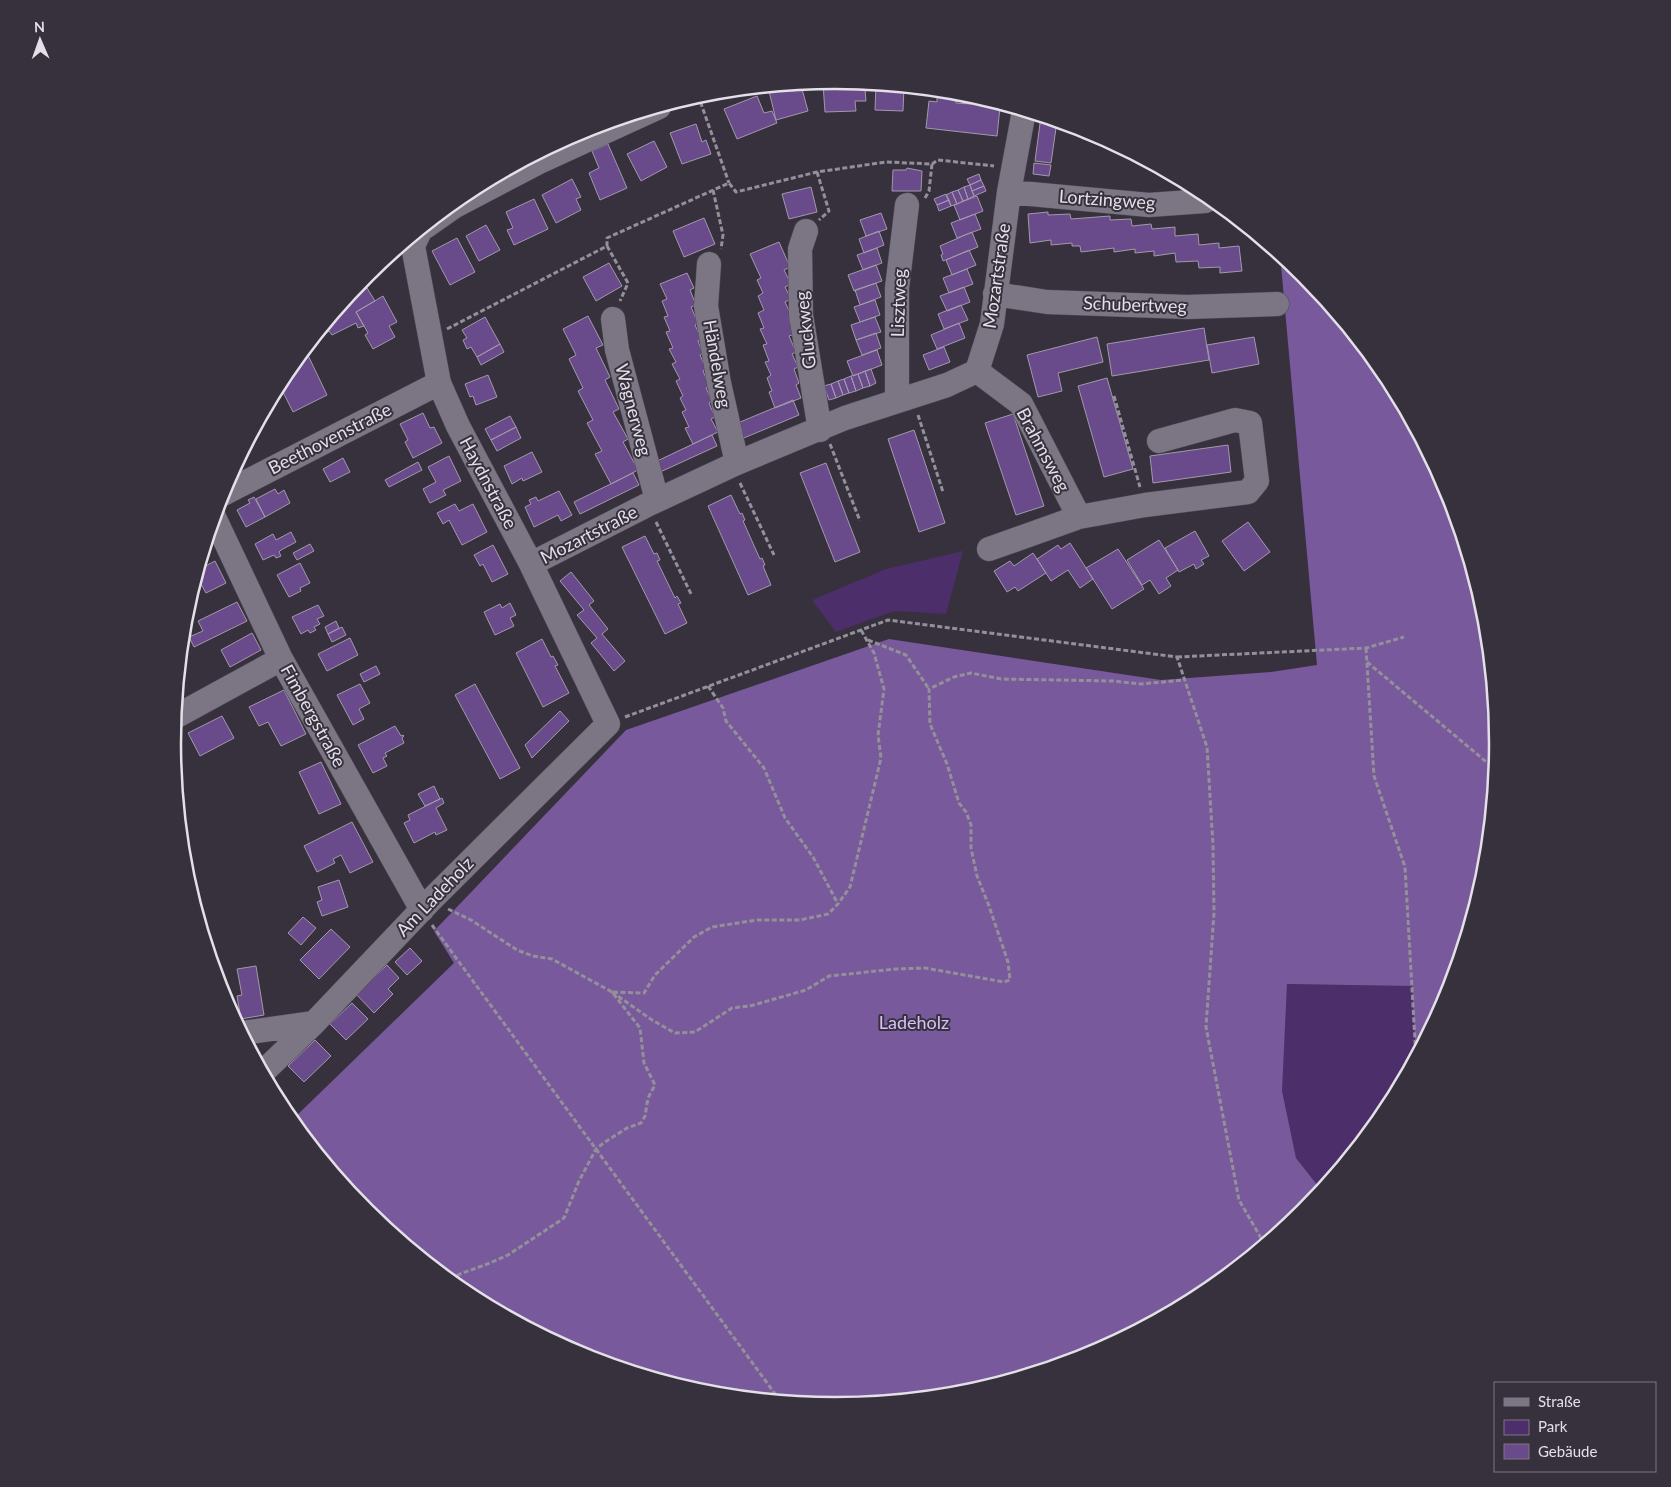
<svg xmlns="http://www.w3.org/2000/svg" width="1671" height="1487" font-family="Lato,sans-serif">
  <rect width="100%" height="100%" fill="#37313e"/>
  <path fill="#4c2e6a" d="M963 551 946 614 894 611 836 632 812 600 886 569Z
    M1287 984 1412 986 1416 1058 1387 1112 1322 1191 1296 1158 1281 1091Z"/>
  <path fill="#78599b" d="M1280 254 1305 275 1387 375 1449 490 1486 614 1499 744 1486 873 1448 998 1416 1058 1412 986 1287 984 1282 1091 1296 1158 1322 1191 1304 1213 1204 1295 1089 1357 965 1394 836 1407 706 1394 581 1356 467 1295 366 1212 291 1121 454 963 434 931 626 730 889 639 1161 680 1271 672 1317 665Z"/>
  <path fill="#694a8a" stroke="#a19aaa" d="M855 83V89H865L866 101H855L856 111 825 112 823 84Z
    M876 84 904 87 903 111 875 110Z
    M790 85 792 91 802 89 808 111 776 120 769 91Z
    M937 94 957 96 956 103 971 104 972 98 992 101V107H1000L997 136 926 128 929 101 937 102Z
    M757 96 764 113 772 111 777 123 737 139 724 109Z
    M1041 116 1057 121 1051 163 1035 161Z
    M696 124 702 142 706 140 711 154 682 164 670 133Z
    M1067 124 1082 128V131L1069 133Z
    M1082 128 1090 131 1091 138 1083 139Z
    M654 141 667 167 641 181 627 154Z
    M608 144 627 188 600 200 589 173 599 168 592 151Z
    M1034 163 1051 165 1049 176 1033 174Z
    M907 168 922 171 921 191H892L893 170H906Z
    M979 174 981 180 970 185 967 179Z
    M572 179 581 197 576 199 581 210 556 223 542 195Z
    M981 180 984 186 972 191 970 185Z
    M970 185 974 196 968 199 964 187Z
    M984 186 986 191 974 196 972 191Z
    M811 187 817 212 789 219 782 194Z
    M964 187 968 199 963 201 958 190Z
    M958 190 963 201 957 204 952 192Z
    M952 192 957 204 951 206 946 195Z
    M946 194 949 200 937 205 934 199Z
    M977 196 983 211 960 220 954 205Z
    M534 199 548 229 514 245 507 230 513 228 506 212Z
    M949 200 951 206 939 211 937 205Z
    M1048 212V215L1070 214 1071 219 1110 216V220L1131 219 1132 226 1151 224 1152 229 1175 227V236L1198 234 1199 245 1219 243V248L1239 246 1242 271 1220 273V267L1199 268 1198 261 1176 262 1175 253 1154 256V251L1135 253V249L1114 252V248L1081 252 1080 246H1072V243L1051 245V240L1030 243 1028 214Z
    M881 213 887 229 866 236 860 220Z
    M975 214 981 229 957 238 951 223Z
    M704 218 715 244 684 257 673 231Z
    M486 225 500 250 479 261 466 236Z
    M879 231 884 245 864 253 859 239Z
    M972 232 978 247 943 261 941 255 943 254 940 246Z
    M457 238 475 272 450 285 432 251Z
    M779 242 790 267 784 270 791 284 785 287 791 299 785 302 792 317 789 319 795 334 789 336 796 352 792 354 798 367 794 369 799 383 796 385 801 398 775 408 769 392 772 391 767 378 771 375 765 362 769 361 763 345 767 344 760 329 764 328 758 313 764 310 758 296 763 293 757 280 761 278 750 254Z
    M877 248 882 263 863 270 857 255Z
    M969 250 976 265 952 275 946 260Z
    M609 263 622 286 596 301 583 277Z
    M876 265 882 281 854 291 848 275Z
    M967 269 973 284 949 293 943 278Z
    M687 273 694 288 690 290 696 305 691 307 698 323 695 325 701 338 698 341 703 354 700 355 706 369 703 371 710 387 706 388 712 401 709 403 715 417 711 419 718 432 693 444 685 428 689 427 682 412 686 410 680 398 683 396 676 381 680 379 672 364 676 362 669 349 673 348 666 332 670 331 664 317 668 316 662 301 667 299 660 284Z
    M876 283 881 297 860 305 855 290Z
    M964 287 970 302 947 311 940 296Z
    M367 288 375 301 356 312 364 326 358 328 356 323 332 335 329 331 321 335 319 331 348 297Z
    M383 296 397 322 389 326 395 337 373 349 365 335 368 333 356 312Z
    M875 300 880 315 860 322 854 307Z
    M961 305 968 320 944 329 938 314Z
    M588 316 603 345 596 348 610 377 605 380 619 409 613 412 628 439 623 442 638 470 611 484 595 454 602 451 587 423 593 420 578 391 583 388 569 359 576 355 563 329Z
    M485 317 500 344 477 357 471 347 467 349 463 340 467 338 462 330Z
    M875 317 881 332 856 340 851 325Z
    M959 323 965 338 937 349 931 335Z
    M1204 328 1209 360 1112 376 1107 344Z
    M876 333 881 348 862 355 856 340Z
    M1097 337 1103 362 1058 373 1062 391 1038 397 1027 355Z
    M1254 337 1259 364 1212 373 1207 345Z
    M500 344 504 352 481 365 477 357Z
    M944 347 950 362 929 370 923 355Z
    M305 349 327 395 293 412 279 384 284 375Z
    M877 350 882 365 853 376 847 361Z
    M871 369 876 383 870 386 865 371Z
    M865 371 870 386 863 388 858 374Z
    M858 374 863 388 856 391 851 376Z
    M488 375 497 397 476 405 473 396 470 397 465 384Z
    M851 376 856 391 849 393 844 379Z
    M1107 378 1133 469 1104 477 1078 386Z
    M844 379 849 393 843 395 838 381Z
    M838 381 843 395 836 398 831 384Z
    M831 384 836 398 829 400 824 386Z
    M793 400 799 415 739 440 733 425Z
    M423 413 430 428 434 427 442 443 413 458 405 442 408 440 400 424Z
    M1013 414 1044 506 1016 515 985 423Z
    M510 416 516 427 491 440 485 429Z
    M516 427 521 438 497 451 491 440Z
    M914 430 945 523 919 532 888 439Z
    M712 435 717 446 658 473 653 463Z
    M1228 445 1231 472 1153 483 1150 456Z
    M532 452 542 472 523 481 522 478 512 484 504 466Z
    M449 456 461 481 443 490 446 495 430 503 423 489 436 482 428 467Z
    M343 458 350 472 330 482 323 469Z
    M418 462 422 470 389 487 385 480Z
    M826 463 860 552 835 562 800 473Z
    M633 473 639 485 580 514 574 502Z
    M275 489 278 494 284 490 290 503 265 517 256 499Z
    M559 491 572 515 561 521 558 515 534 527 525 507 531 504 529 500 536 497 538 501Z
    M731 495 740 514 742 513 745 520 743 521 760 559 762 558 765 565 763 566 771 585 748 595 708 506Z
    M254 497 265 517 246 527 237 510 250 503 248 500Z
    M455 504 459 511 473 504 487 532 462 545 449 520 443 524 437 513Z
    M1248 522 1270 552 1244 571 1222 541Z
    M1195 531 1209 556 1201 560 1204 564 1196 569 1194 564 1179 572 1165 548Z
    M291 532 296 542 281 550 279 552 281 556 276 558 274 555 263 560 255 544 273 534 276 540Z
    M645 536 654 554 657 553 660 560 657 561 675 598 677 596 681 603 678 604 687 623 665 634 622 547Z
    M1159 540 1178 570 1166 578 1171 586 1159 594 1150 580 1142 585 1127 560Z
    M1070 543 1093 579 1080 588 1068 570 1051 581 1037 559 1058 545 1061 549Z
    M310 544 314 551 297 560 293 553Z
    M493 545 508 574 492 582 483 564 480 566 474 555Z
    M1118 549 1144 589 1112 609 1086 568Z
    M1033 553 1046 573 1018 591 1015 587 1007 592 994 571 1010 561 1014 566Z
    M215 561 226 583 206 593 201 584 193 588 198 570Z
    M300 563 310 583 300 588 301 591 289 597 277 575Z
    M571 572 594 601 589 605 608 629 602 634 625 661 614 671 591 643 597 638 577 615 584 610 560 581Z
    M237 602 247 621 194 647 189 637 203 631 198 621Z
    M510 603 516 615 510 618 514 626 495 635 484 612 500 604 502 608Z
    M318 605 324 616 317 619 320 624 314 627 316 630 310 633 308 630 301 634 292 617Z
    M336 621 339 628 328 634 325 627Z
    M342 627 346 635 332 642 328 634Z
    M252 633 261 650 230 667 221 650Z
    M350 638 358 655 327 671 318 654Z
    M542 639 551 657 553 656 558 665 555 666 569 693 543 707 516 653Z
    M376 666 380 674 364 682 360 674Z
    M360 684 370 703 359 709 364 719 353 725 337 695Z
    M475 684 520 768 500 779 455 695Z
    M284 690 306 734 281 746 268 722 259 726 249 707Z
    M560 711 569 721 532 758 525 745Z
    M222 716 234 738 200 756 188 733Z
    M395 726 401 736 403 735 404 736 402 738 404 743 385 753 387 756 383 758 387 766 373 773 358 745Z
    M321 762 341 804 319 814 299 772Z
    M434 786 440 799 425 806 418 794Z
    M442 798 444 803 436 808 447 830 436 835 435 832 414 843 404 823 410 820 408 815Z
    M352 822 373 862 350 873 341 855 333 859 335 863 317 872 304 846Z
    M339 880 348 907 322 916 317 902 322 900 318 887Z
    M303 917 316 928 301 945 288 933Z
    M331 929 350 947 319 979 300 960Z
    M410 948 422 961 407 975 395 962Z
    M387 965 399 978 388 989 393 994 374 1013 356 994Z
    M256 966 264 1015 241 1019 237 996 242 995 237 969Z
    M352 1003 368 1019 346 1040 330 1024Z
    M315 1040 331 1056 304 1082 288 1066Z"/>
  <g fill="none" stroke-linecap="round" stroke-linejoin="round">
    <defs>
      <path id="minor" d="M1009 192 1149 205 1205 201
        M425 227 455 206 539 162 659 107
        M806 231 800 249 801 315 820 430
        M709 264 706 306 719 383 737 463
        M995 294 1047 302 1187 307 1277 304
        M613 319 617 350 657 500
        M977 371 1021 404 1079 517
        M897 401V288L907 205
        M221 495 439 383
        M214 517 281 659 422 910
        M989 549 1079 517 1145 505 1248 492 1257 481 1250 423 1235 420 1159 441
        M531 564 647 505 737 463 845 418 947 385 977 371 992 324 1009 192 1024 111
        M175 717 281 659
        M242 1033 314 1023
        M263 1072 314 1023 430 901 608 724 531 564 458 426 439 383 413 246 421 229"/>
    </defs>
    <use href="#minor" stroke="#514d58" stroke-width="25"/>
    <path stroke="#94909a" stroke-width="3" stroke-dasharray="5 2.5" stroke-linecap="butt" d="M698 95 729 183
      M817 172 829 211 819 220
      M713 190 723 235 721 249
      M925 198 929 191 932 164
      M607 246 628 283 620 301
      M447 329 607 246V238L729 183 736 192 817 172 886 162 932 164 938 160 994 166
      M1114 396 1140 487
      M918 415 943 492
      M830 444 860 521
      M740 483 774 555
      M656 522 692 596
      M868 640 906 655 929 689
      M1366 648 1374 776 1405 867 1416 1058
      M1177 657 1366 648 1404 637
      M1367 662 1496 770
      M708 686 723 708 726 721 764 768 785 818 813 857 838 904
      M625 717 888 620 1177 657 1207 747 1213 845 1214 913 1206 1027 1239 1200 1265 1245
      M448 909 471 920 517 950 533 956 552 959 612 992 640 1028 644 1063 655 1085 648 1098 645 1116 641 1123 627 1128 605 1142 596 1149 579 1181 564 1218 508 1255 490 1263 460 1274 448 1280
      M432 925 781 1402
      M612 992 652 1020 675 1033 695 1032 732 1008 750 1006 806 990 829 976 896 969 925 968 1004 982 1010 980 1008 962 989 906 977 876 971 848V825L966 812 959 803 947 764 930 724 929 689 954 677 971 673 1001 679 1113 681 1141 684 1184 680
      M613 992 644 993 655 975 694 937 712 927 757 920H800L828 914 838 904 850 887 881 758 878 735 884 689 874 653 861 630"/>
    <use href="#minor" stroke="#7c7584" stroke-width="24"/>
  </g>
  <g text-anchor="middle" stroke-width="4" stroke-linejoin="round" paint-order="stroke">
    <g font-size="18" fill="#e3e0e8" stroke="#37313e">
      <text transform="translate(1107 200) rotate(4)" y="6">Lortzingweg</text>
      <text transform="translate(997 276) rotate(-82)" y="6">Mozartstraße</text>
      <text transform="translate(899 303) rotate(-88)" y="6">Lisztweg</text>
      <text transform="translate(1135 305) rotate(2)" y="6">Schubertweg</text>
      <text transform="translate(806 330) rotate(-96)" y="6">Gluckweg</text>
      <text transform="translate(717 364) rotate(80)" y="6">Händelweg</text>
      <text transform="translate(633 410) rotate(75)" y="6">Wagnerweg</text>
      <text transform="translate(330 439) rotate(-27)" y="6">Beethovenstraße</text>
      <text transform="translate(1043 450) rotate(62)" y="6">Brahmsweg</text>
      <text transform="translate(488 483) rotate(62)" y="6">Haydnstraße</text>
      <text transform="translate(589 535) rotate(-27)" y="6">Mozartstraße</text>
      <text transform="translate(313 716) rotate(61)" y="6">Fimbergstraße</text>
      <text transform="translate(435 897) rotate(-46)" y="6">Am Ladeholz</text>
    </g>
    <g font-size="18" fill="#dac1f9" stroke="#37313e">
      <text x="914" y="1029">Ladeholz</text>
    </g>
  </g>
  <path d="M0 0H1671V1487H0ZM181 743a654 654 0 1 1 1308 0a654 654 0 1 1-1308 0Z" fill="#37313e" fill-rule="evenodd"/>
  <path fill="none" stroke="#e3e0e8" stroke-width="2.5" d="M181 743a654 654 0 1 1 1308 0a654 654 0 1 1-1308 0Z"/>
  <rect x="1494" y="1382" width="162" height="90" fill="#37313e" stroke="#7c7782"/>
  <rect x="1504" y="1398" width="25" height="8" fill="#7c7584" stroke="#7c7782"/>
  <text x="1538" y="1407" font-size="15" fill="#e3e0e8">Straße</text>
  <rect x="1504" y="1420" width="25" height="15" fill="#4c2e6a" stroke="#7c7782"/>
  <text x="1538" y="1432" font-size="15" fill="#e3e0e8">Park</text>
  <rect x="1504" y="1444" width="25" height="15" fill="#694a8a" stroke="#7c7782"/>
  <text x="1538" y="1457" font-size="15" fill="#e3e0e8">Gebäude</text>
  <g transform="translate(40 40) rotate(358)" stroke="#37313e" stroke-width="4" paint-order="stroke">
  <path d="M0-4L9 19L0 12L-9 19Z" fill="#e3e0e8"/>
  <text y="-8" font-size="14" font-weight="bold" text-anchor="middle" fill="#e3e0e8">N</text>
  </g>
</svg>
